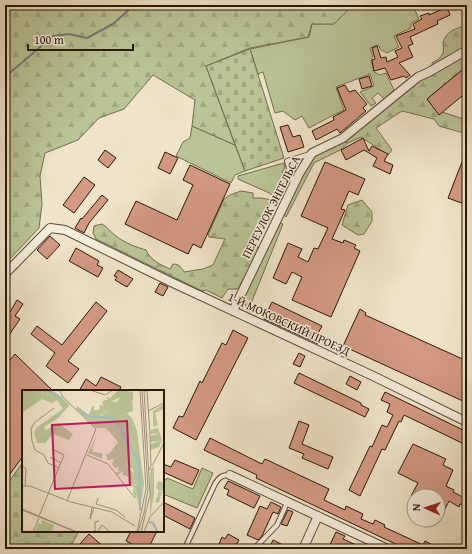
<svg xmlns="http://www.w3.org/2000/svg" width="472" height="554" font-family="'Gentium Book Plus',serif">
  <defs>
    <pattern id="forest-firs" width="22" height="20" patternUnits="userSpaceOnUse"><rect width="22" height="20" fill="#bac496"/><path d="M5 1l3.5 6h-7zM16 11l3.5 6h-7z" fill="#a0a880"/></pattern>
    <pattern id="cemetery-stones" width="16" height="16" patternUnits="userSpaceOnUse"><rect width="16" height="16" fill="#bac496"/><path d="M2 7V4a2 2 0 0 1 4 0v3zM10 15v-3a2 2 0 0 1 4 0v3z" fill="#a0a880"/></pattern>
  </defs>
  <rect width="100%" height="100%" fill="#efe4c9"/>
  <filter id="stains"><feTurbulence type="fractalNoise" baseFrequency=".005" numOctaves="4"/><feColorMatrix values="0 0 0 0 .2 0 0 0 0 .09 0 0 0 0 .02 0 0 0 .5 -.17"/></filter>
  <radialGradient id="worn" r=".72"><stop offset=".6" stop-color="#630" stop-opacity="0"/><stop offset="1" stop-color="#630" stop-opacity=".3"/></radialGradient>
  <path fill="#bac496" stroke="#716e4e" d="M353 5H426L415 10 419 19 411 23V28L394 36 399 47 387 53 381 50 378 45 370 48 373 57 371 59 374 72 380 75 386 73 394 90 384 99 378 93 372 98 376 103 371 106 360 92 374 86 370 74 336 87 344 110C332 115 321 122 309 128L302 116 295 120 283 111 275 113 263 72 258 74 250 49 309 37 312 24H334Z
    M192 126 235 145 245 171 235 175 231 183 176 156 183 142 190 138Z
    M346 138 345 142 348 143 340 150 314 163 286 217 283 214 296 186 311 160 318 154Z
    M284 163 285 169 282 171 284 179 290 178 291 183 283 201 267 192 238 179V176Z
    M281 223 283 224 248 311 243 299 246 292 278 225Z
    M202 468 213 473 197 508 163 494V479L166 480 167 478 193 489Z"/>
  <path fill="url(#forest-firs)" stroke="#716e4e" d="M5 5H353L334 24H312L308 37 250 48 206 66 235 145 192 126 195 100 153 75 124 109 99 118 78 140 45 153 40 176 42 204 39 228 5 264Z
    M467 26V47L432 68V63C436 61 441 58 443 53 444 50 443 46 443 43 445 32 457 27 467 26Z
    M467 52V66L427 99 439 114 442 112 467 120V134L439 126 434 119 402 111 376 128 392 150 388 155 361 137 348 143 345 142 346 138 414 82Z
    M241 191 253 193V198H261L272 200 254 241 259 250 248 273 237 289H228L222 298 206 290 202 291 96 239 93 233 94 226 102 224C108 227 111 233 116 236 125 243 136 247 146 250 150 260 161 265 170 269L173 264C179 264 181 267 184 272L203 269 213 265 225 239 209 237 208 235 224 199 230 195Z
    M362 200 372 212V221L364 234 358 235 342 225 348 205Z
    M23 462V531H79L69 549H10L5 537V487Z"/>
  <path fill="url(#cemetery-stones)" stroke="#716e4e" d="M250 49 284 158 245 171 206 66Z"/>
  <g fill="none" stroke-linecap="round" stroke-linejoin="round">
    <path stroke="#6f7a76" stroke-width="2" d="M5 77 53 36 69 34 87 38 113 24 134 5"/>
  </g>
  <path fill="#d49983" stroke="#281806" d="M447 7 450 15 437 21 438 24 410 37 413 44 408 46 413 57 399 63 410 75 406 78 404 76 391 80 385 68 374 71 372 60 375 59 372 48 377 46 381 58 386 57 387 62 398 57 395 51 402 48 396 36 415 29 413 24 422 19 420 16 429 13V15Z
    M467 66V92L439 115 427 99Z
    M369 76 372 86 362 89 359 79Z
    M345 85 349 92 355 90 367 104 363 108 366 111 340 133 337 129 316 140 312 131 334 120 333 117 346 110 337 88Z
    M288 125 293 137 300 135 304 147 288 152 280 127Z
    M363 138 369 151 372 146 388 154 384 161 393 165 390 174 373 166 377 158 364 150 346 160 341 150Z
    M105 150 116 158 108 168 98 160Z
    M165 152 178 158 170 174 158 168Z
    M325 162 365 179 358 195 349 191 341 209 345 210 332 239 343 243 344 240 356 245 354 248 360 251 331 317 292 300 302 277 292 272 286 284 273 278 288 243 302 249 298 257 308 262 314 248 318 249 328 228 301 216Z
    M462 162 467 164V205L448 198Z
    M190 165 230 184 201 248 193 244 188 254 125 224 136 201 177 220 193 185 183 180Z
    M84 177 95 185 74 213 63 205Z
    M102 195 108 200 89 223 84 233 75 228 81 218 82 219Z
    M50 236 60 245 47 259 37 250Z
    M76 248 99 261 97 265 103 268 98 277 69 261Z
    M118 270 133 279 127 287 115 280 117 277 114 276Z
    M160 283 168 287 163 296 155 292Z
    M17 300 23 304 15 316 20 319 5 341V309L10 312Z
    M96 302 107 311 68 361 79 369 68 383 46 366 55 353 31 334 37 326 62 345Z
    M272 302 322 326 317 335 321 337 318 344 264 319Z
    M360 309 366 313 365 315 467 361V399L465 402 343 346Z
    M233 330 248 338 196 440 173 428 179 416 183 417 200 381 202 383 222 343 226 345Z
    M299 353 305 356 300 367 293 364Z
    M15 354 53 391H23V456L5 481V366Z
    M299 373 361 403V405L369 409 365 417 294 383Z
    M350 376 361 382 357 390 346 384Z
    M101 377 121 387 119 391H79L86 379 96 386Z
    M385 392 467 432V436L464 444 404 415 401 422 399 421 385 450 382 449 360 496 349 490 370 446 372 447 382 425 387 427 393 415 387 412 390 404 381 400Z
    M299 421 309 425 302 444 333 457 328 469 302 458 304 454 289 448Z
    M210 438 262 464 265 459 329 489 324 500 345 510 346 506 363 514 361 519 373 524 375 520 385 525 384 527 423 545 425 541 441 549H406L256 478 257 475 204 450Z
    M413 444 446 459 443 465 453 470 446 486 454 490 453 492 467 499V507L460 504 459 507 449 501 438 523V496H411L418 483 398 473Z
    M175 460 199 470 192 485 163 472V464L171 467Z
    M228 481 260 496 254 508 227 495 229 490 224 488Z
    M163 502 195 518 190 529 163 515Z
    M271 502 281 507 278 514 273 512 262 536 258 540 247 535 260 506 267 509Z
    M288 510 293 512 287 526 281 524Z
    M131 531H157L148 549H130L132 544 126 541Z
    M336 532 345 536 343 539 365 549H328Z
    M89 534 106 549H83L79 545Z
    M228 534 239 540 234 549H221L222 546 219 544 222 537 225 539Z
    M273 540 291 549H269Z"/>
  <g fill="none" stroke-linecap="round" stroke-linejoin="round">
    <defs>
      <path id="lane" d="M293 184 287 161 310 154
        M186 546 215 484C219 477 222 475 230 475
        M254 549 277 525 288 501"/>
      <path id="street" d="M5 274 50 228 65 230 173 283 371 375 467 422
        M233 311 299 174 312 153 343 138 418 77 429 72 467 50
        M230 475 388 549
        M303 549 318 516"/>
    </defs>
    <use href="#lane" stroke="#5a4b37" stroke-width="6"/>
    <use href="#street" stroke="#5a4b37" stroke-width="10"/>
    <use href="#lane" stroke="#f5eddc" stroke-width="4"/>
    <use href="#street" stroke="#f5eddc" stroke-width="8"/>
  </g>
  <g text-anchor="middle" stroke-width="3" stroke-linejoin="round" paint-order="stroke">
    <g font-size="12" fill="#281806" stroke="#f5eddc">
      <text transform="translate(271 207) rotate(-63)" y="4">ПЕРЕУЛОК ЭНГЕЛЬСА</text>
      <text transform="translate(289 324) rotate(25)" y="4">1-Й МОКОВСКИЙ ПРОЕЗД</text>
    </g>
  </g>
  <g transform="translate(22 390)">
    <rect width="142" height="142" fill="#efe4c9"/>
    <path d="M0 0H17L16 3 19 4 20 0 21 4 33 5 47 16 35 29 22 37 24 40 14 50 12 42 15 37 41 19 35 10 30 13 20 9 0 23ZM97 0 111 2 89 11 85 17 88 19 78 26 67 25 70 16 73 17 71 20H77L78 15 82 16 80 13 82 10H86L84 7 88 8ZM110 10 111 21 105 23 96 16ZM142 14V19L133 23 136 35 131 37V21ZM136 38 140 50 137 57 129 60V54L138 51 129 52V46L137 43 129 44V40ZM100 65 104 76 112 83 108 85 112 92 115 110 111 103 112 98 106 92 107 87 101 85V81L96 85 93 82H97L96 77 93 78 90 74 92 69ZM136 91 142 93V101L137 100 140 102 137 113 133 112 137 101 134 97Z" fill="#bac496"/>
    <path d="M17 0H29L33 2 49 16 44 14 42 16 33 5 21 4 20 0 19 4 12 5ZM89 11 93 12 110 28 115 41 122 93 118 121 112 92 107 85 112 83 110 79 104 76 97 59 87 64 96 52 84 38H74L54 19 55 16 68 26 78 27 88 19 85 17ZM36 33 51 44 47 50 31 44 23 53H15L14 50 24 40ZM75 45 70 59 71 62 80 63V69L66 63ZM132 76V105L128 126V79ZM20 130 32 135 30 142H13L16 133 19 134Z" fill="#bac496"/>
    <path d="M111 2V10L96 16 94 14 99 6ZM97 59 100 65 86 71 84 65Z" fill="#bac496"/>
    <path fill="none" stroke="#9fbcc1" stroke-width="2" d="M25 0 41 9M58 21 67 26 90 28 100 38V43L117 72 118 120M127 132 131 133 135 141"/>
    <path fill="none" stroke="#9f927b" stroke-width="1" d="M38 0 40 6 74 39 45 111M68 0 83 5 91 0M122 1H125L128 44 129 76 127 80M32 18 12 33 9 39 10 51 13 60 22 65 26 73 37 78M126 21 142 13M65 65 86 74 113 108M28 67 39 73M0 76 4 79 3 96M130 76 142 53M0 96H8L49 112 90 122 113 136M76 108 74 114 94 120 103 127M70 117 68 129 72 118M0 119 55 142M0 120 54 142M17 126 42 65 32 60M11 142 17 128M73 142V132L77 131M75 142 80 135 88 142M115 142 124 99 118 0M116 142 122 123 126 99 120 0M119 142 128 105 122 0M122 142 128 127 142 112"/>
    <path fill="#c2185b" fill-opacity="0.15" stroke="#c2185b" stroke-width="2" d="M105 31 108 95 33 99 30 35Z"/>
    <rect width="142" height="142" fill="none" stroke="#281806" stroke-width="2"/>
  </g>
  <rect width="472" height="554" fill="none" stroke="#efe4c9" stroke-width="20"/>
  <rect x="6" y="6" width="460" height="542" fill="none" stroke="#281806" stroke-width="2"/>
  <rect x="10" y="10" width="452" height="534" fill="none" stroke="#281806"/>
  <g transform="translate(426 508) rotate(273)"><circle r="19" fill="#f5eddc" stroke="#a39886"/>
  <path d="M0-3L7 15L0 10L-7 15Z" fill="#8f2418"/>
  <text y="-6" font-size="11" font-weight="bold" text-anchor="middle" fill="#281806">N</text>
  </g>
  <path d="M28 44v6h105v-6" fill="none" stroke="#281806" stroke-width="2"/>
  <text x="34" y="44" font-size="12" fill="#281806" stroke="#f5eddc" stroke-width="3" paint-order="stroke">100 m</text>
  <rect width="100%" height="100%" filter="url(#stains)"/>
  <rect width="100%" height="100%" fill="url(#worn)"/>
</svg>
